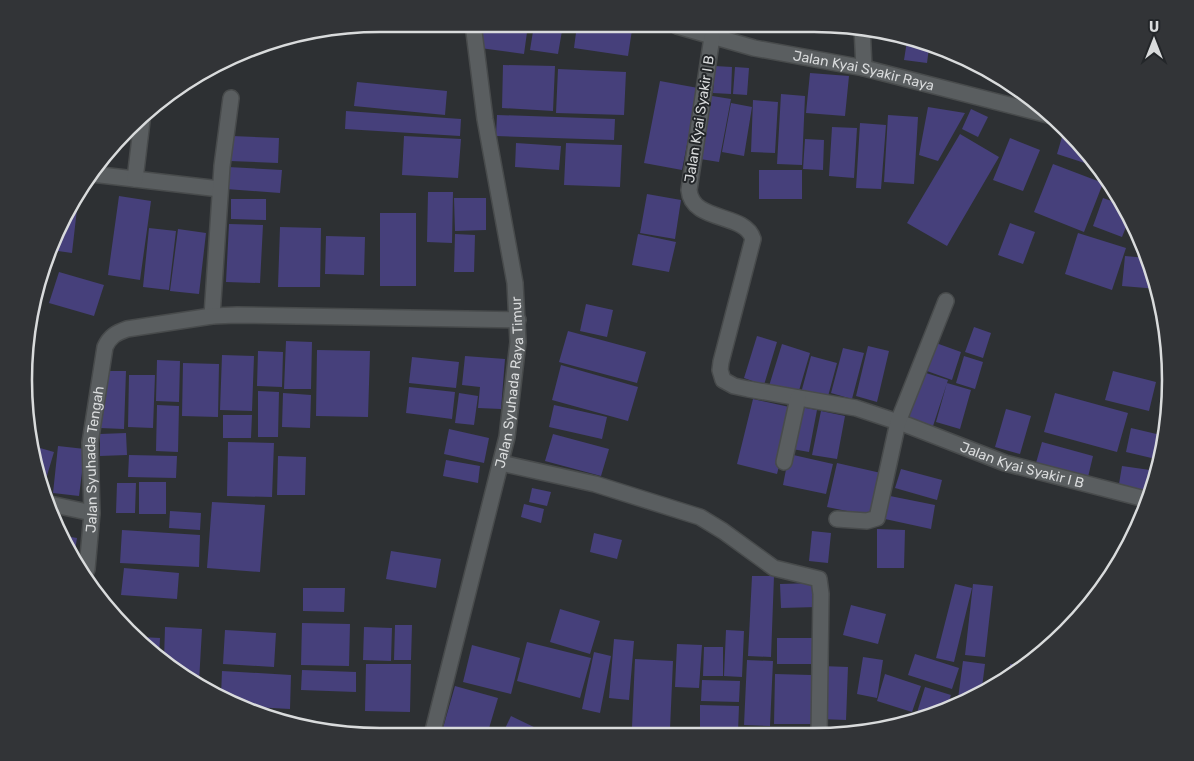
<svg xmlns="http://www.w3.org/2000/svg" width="1194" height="761" font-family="Rubik,sans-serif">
  <rect width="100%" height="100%" fill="#2d3033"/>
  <path fill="#46407b" d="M484 24 528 25 524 54 480 48Z
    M534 25H563L558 54 530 50Z
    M577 25H599L632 30 628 56 574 48Z
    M907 41 929 48 927 63 904 60Z
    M503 65 555 66 553 111 502 108Z
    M715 66 732 67 731 94 713 93Z
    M735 67 749 68 747 95 733 94Z
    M558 69 626 72 624 115 556 113Z
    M810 73 849 76 845 116 806 113Z
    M660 81 698 88 682 170 644 163Z
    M357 82 447 91 445 115 354 106Z
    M781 94 805 96 802 165 777 164Z
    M706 95 731 99 719 162 694 158Z
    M753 100 778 102 775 153 751 152Z
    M731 103 752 107 744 156 722 152Z
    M928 107 965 113 938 161 919 155Z
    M971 109 988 117 978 137 962 129Z
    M346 111 461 119 460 136 345 129Z
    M497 115 615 119 614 140 496 136Z
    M888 115 918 117 914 184 884 182Z
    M860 123 886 125 881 189 856 188Z
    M832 127 857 128 854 178 829 176Z
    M960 134 999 157 947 246 907 223Z
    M232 136 279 138 278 163 230 161Z
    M404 136 461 139 458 178 402 175Z
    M1062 137 1076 141 1095 162 1094 166 1057 154Z
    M1010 138 1040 150 1023 191 993 180Z
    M805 139 824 140 823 170 803 169Z
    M516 143 561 146 559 170 515 167Z
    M566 143 622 145 620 187 564 185Z
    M1053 164 1103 183 1084 232 1034 212Z
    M228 167 282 170 280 193 226 189Z
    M759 170H802V199H759Z
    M1112 188 1116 194 1119 200 1109 198Z
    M428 192H453L452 243 427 242Z
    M647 194 681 200 675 239 640 233Z
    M119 196 151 201 140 280 108 275Z
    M454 198H486V230L455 231Z
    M1103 198 1123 205 1130 217 1122 237 1093 226Z
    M231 199H266V220L231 219Z
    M78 200 72 253 51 250Z
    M380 213H416V286H380Z
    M1010 223 1035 232 1023 264 998 255Z
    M229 224 263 225 260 283 226 282Z
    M280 227 321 228 320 287H278Z
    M149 228 176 231 169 290 143 287Z
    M178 229 206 233 199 294 170 291Z
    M1078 233 1126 248 1112 290 1065 274Z
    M455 234 475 235 474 272H454Z
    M638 234 676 242 669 272 632 265Z
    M326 236 365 237 364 275 325 274Z
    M1125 256 1147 258 1158 289 1122 286Z
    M59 272 104 285 94 316 49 303Z
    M586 304 613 310 607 337 580 331Z
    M974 327 991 333 983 358 965 352Z
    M568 331 646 352 637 383 559 362Z
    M757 336 777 342 764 385 744 378Z
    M286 341 312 342 311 389H284Z
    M936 343 961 352 952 380 927 371Z
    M782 344 810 353 798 394 769 386Z
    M868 346 889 351 877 402 856 396Z
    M843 348 864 353 852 399 831 393Z
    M317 350 370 351 368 417 316 416Z
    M258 351 283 352 282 387 257 386Z
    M222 355 254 356 252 411 220 410Z
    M465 356 505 359 501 409 478 408 480 387 462 385Z
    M811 356 837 363 827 400 801 393Z
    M964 356 983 362 975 389 956 383Z
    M412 357 459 362 456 388 409 383Z
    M157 360 180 361 179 402 156 401Z
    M183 363 219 364 218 417 182 416Z
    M561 365 638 387 628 421 552 400Z
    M102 371H126L124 429 100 428Z
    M1113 371 1156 382 1149 411 1105 400Z
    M923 372 948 380 933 426 908 418Z
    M129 375H155L153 428 128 427Z
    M947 383 971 390 960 429 936 422Z
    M409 387 455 392 452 419 406 413Z
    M258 391 279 392 278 437H258Z
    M283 393 311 395 310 428 282 427Z
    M459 393 478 396 474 425 455 423Z
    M1055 393 1128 413 1117 452 1044 432Z
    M753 399 794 408 777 474 737 464Z
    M157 405 179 406 178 452 156 451Z
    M554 405 607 417 602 439 549 427Z
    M800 407 817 410 809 452 792 449Z
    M1006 409 1031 416 1020 454 995 447Z
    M821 411 845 416 837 459 812 455Z
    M223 415H252L251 438H223Z
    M1131 428 1165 436 1160 460 1126 452Z
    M449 429 489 438 484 463 444 454Z
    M126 433 127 455 100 456V434Z
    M553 434 609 449 601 476 545 461Z
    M228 442 274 443 272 497 227 496Z
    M1042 442 1093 456 1088 477 1036 463Z
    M33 446 54 452 43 489 36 473Z
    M58 446 85 449 79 496 53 493Z
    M789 454 833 464 826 494 783 485Z
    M129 455 177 456 176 478 128 477Z
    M278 456 306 457 305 495H277Z
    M446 460 480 466 478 483 443 476Z
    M837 463 881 473 872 516 827 507Z
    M1122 466 1157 471 1151 495 1118 490Z
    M901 469 942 480 937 500 895 488Z
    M139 482H166V514H139Z
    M117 483H136L135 513H116Z
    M532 488 551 492 547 506 529 502Z
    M890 496 935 505 931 529 885 519Z
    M212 502 265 505 260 572 207 568Z
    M524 504 544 509 541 523 521 517Z
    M170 511 201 513 200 530 169 528Z
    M877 529 905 530 904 568H877Z
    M122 530 200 535 199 567 120 563Z
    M812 531 831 533 828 563 809 561Z
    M594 533 622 540 617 559 590 552Z
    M65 536 77 538 74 556Z
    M391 551 441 559 436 588 386 579Z
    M124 568 179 573 177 599 121 595Z
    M752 576H774L771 657 748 656Z
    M816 583 817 607 781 608 780 584Z
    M955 584 972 588 954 662 936 658Z
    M973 584 993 586 985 657 965 655Z
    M303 588H345L344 612 303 611Z
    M851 605 886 614 878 644 843 635Z
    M560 609 600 621 590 654 550 642Z
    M302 623 350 624 349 666 301 665Z
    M395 625H412L411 660H394Z
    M165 627 202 629 199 682 164 660Z
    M364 627 392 628 391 661 363 660Z
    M225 630 276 633 274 667 223 664Z
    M726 630 744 631 742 677 724 676Z
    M141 637 160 638 159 657 145 649 141 643Z
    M777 638H815V664H777Z
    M614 639 634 641 629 700 609 698Z
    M527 642 591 658 580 698 517 681Z
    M677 644 702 645 699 688 675 687Z
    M472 645 520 658 511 694 463 682Z
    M704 647H723V676H703Z
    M594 652 611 656 600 713 582 709Z
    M915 654 959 668 952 689 908 675Z
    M863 657 883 660 877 698 857 694Z
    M635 659 673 661 670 729 632 727Z
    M747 660 773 661 770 726 744 725Z
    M963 661 985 664 981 695 972 700 957 706Z
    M366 664H411L410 712 365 711Z
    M1010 664H1029L1010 676Z
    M822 666 848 667 846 720 820 719Z
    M302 670 356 672V692L301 690Z
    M222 671 291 675 290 709 237 706 221 696Z
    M775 674 811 675V724H774Z
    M885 674 921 686 912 712 877 701Z
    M702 680 740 681 739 702 701 701Z
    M985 682 999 683 984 693Z
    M455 686 498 698 487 735H441Z
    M925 687 951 695 946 710 914 722Z
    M700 705 739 706 738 732H700Z
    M511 716 538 729 535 735H502Z"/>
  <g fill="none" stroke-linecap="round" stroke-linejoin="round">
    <defs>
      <g id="street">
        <path id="s1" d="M677 26 754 48 864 68 1052 116"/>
        <path d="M862 27 864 68"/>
        <path id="s2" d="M712 37 689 190C692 223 745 212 753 239L721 362 720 370 723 380 734 386 748 389 856 408 907 425 1005 463 1149 500"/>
        <path d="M92 174 220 189"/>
        <path d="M135 179 142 121"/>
        <path d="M212 316 222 166 231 98"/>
        <path d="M784 462 798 398"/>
        <path d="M501 463 595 484 700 517 723 531 774 568 819 579 821 594 819 736"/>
        <path d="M50 504 92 513"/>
        <path d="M837 519 867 521 877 518 898 422 946 301"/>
        <path id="s3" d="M83 578 87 569 92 513 90 443 105 347C110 336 116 333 127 329L212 316 237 315 518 320"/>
        <path id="s4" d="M432 735 507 437 518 342 515 283 485 119 473 24"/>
      </g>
    </defs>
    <use href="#street" stroke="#484b4c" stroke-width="18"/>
    <use href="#street" stroke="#5a5e60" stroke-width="15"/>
  </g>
  <g text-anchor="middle" stroke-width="4" stroke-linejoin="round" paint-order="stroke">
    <g font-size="14" fill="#d9dbdc" stroke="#232629">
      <text dy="5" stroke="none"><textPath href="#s1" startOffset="192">Jalan Kyai Syakir Raya</textPath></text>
      <text transform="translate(699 119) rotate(-81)" y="5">Jalan Kyai Syakir I B</text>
      <text dy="5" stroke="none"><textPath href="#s4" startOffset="362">Jalan Syuhada Raya Timur</textPath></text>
      <text dy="5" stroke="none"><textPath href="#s3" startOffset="120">Jalan Syuhada Tengah</textPath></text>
      <text dy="5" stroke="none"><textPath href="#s2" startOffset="698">Jalan Kyai Syakir I B</textPath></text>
    </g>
  </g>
  <path d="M0 0H1194V761H0ZM380 32H814A348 348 0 0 1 1162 380V380A348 348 0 0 1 814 728H380A348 348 0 0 1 32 380V380A348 348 0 0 1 380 32Z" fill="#323437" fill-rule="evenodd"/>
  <path fill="none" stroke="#d9dbdc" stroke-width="2.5" d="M380 32H814A348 348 0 0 1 1162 380V380A348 348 0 0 1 814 728H380A348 348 0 0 1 32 380V380A348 348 0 0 1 380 32Z"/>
  <g transform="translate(1154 40)" stroke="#232629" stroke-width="4" paint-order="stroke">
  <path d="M0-4L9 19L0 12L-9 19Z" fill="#d9dbdc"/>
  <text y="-8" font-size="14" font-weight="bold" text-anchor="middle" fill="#d9dbdc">U</text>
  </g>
</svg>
